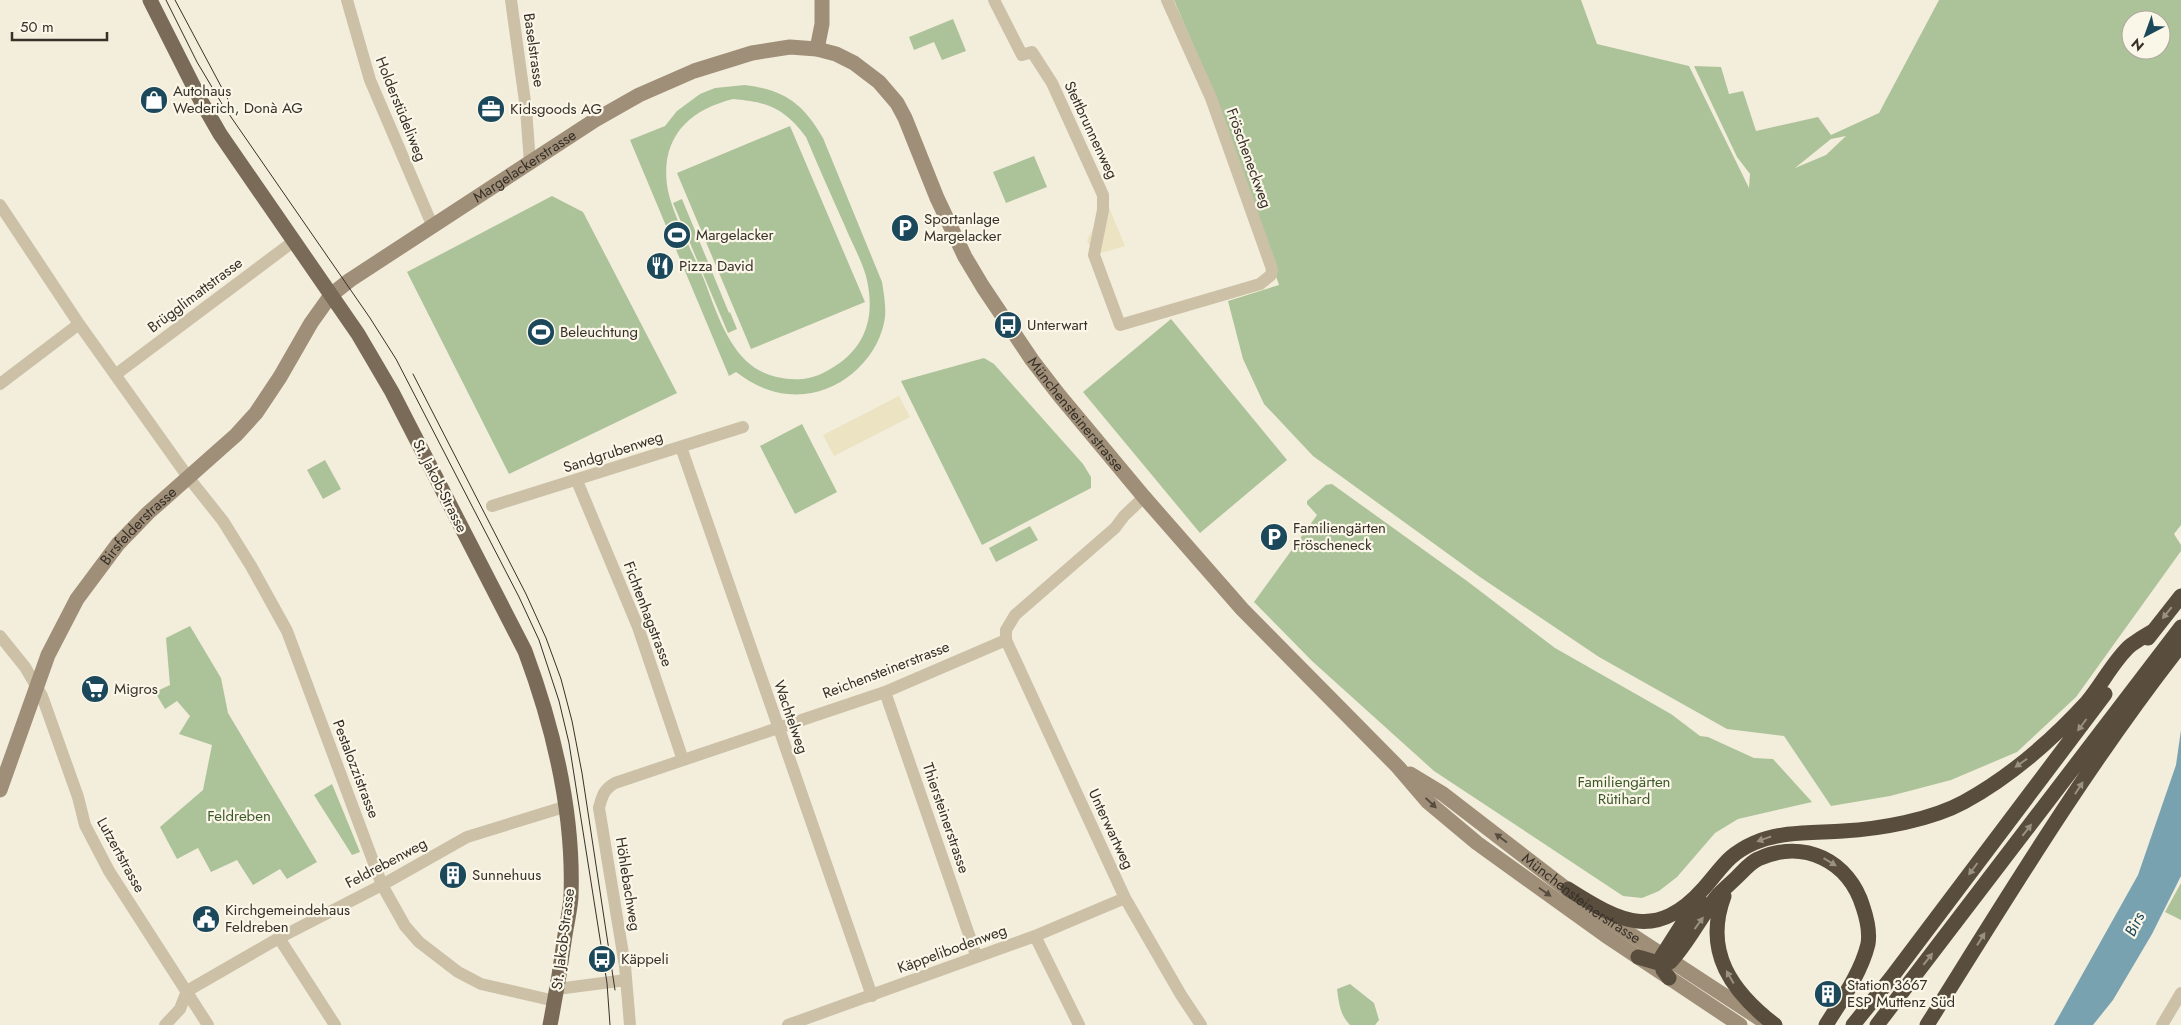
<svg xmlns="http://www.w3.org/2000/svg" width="2181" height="1025" font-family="Jost,sans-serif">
  <rect width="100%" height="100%" fill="#f3eddb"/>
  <path fill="#acc39a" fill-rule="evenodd" d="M1174 0H1581L1597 44 1689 66 1749 188 1750 174 1737 157 1694 66 1721 67 1729 94 1743 91 1756 131 1818 117 1831 135 1879 113 1939 0H2181V525L2174 534 2181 545V551L2076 697 2017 752 1951 780 1890 796 1831 806 1784 736 1727 729 1599 657 1480 577 1313 456 1264 404 1243 359 1228 301 1279 285 1213 92ZM2131 20H2161V50H2131ZM1846 136 1826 155 1795 168 1831 139Z
    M953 19 966 51 942 60 934 42 914 50 909 37Z
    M745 85C784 90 803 103 823 138L882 282C884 295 887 310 884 323 875 365 832 399 788 394 768 392 752 384 736 372L729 376 630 140 665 126 677 111 700 94 715 88ZM733 99C768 102 784 108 806 137 818 166 831 195 844 224 851 241 861 259 866 276 877 320 864 353 823 373 802 384 770 380 751 365 725 344 715 307 703 277 693 253 670 209 667 185 661 137 689 110 733 99Z
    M790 126 865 302 751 349 677 173Z
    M1034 156 1047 187 1006 203 993 172Z
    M552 196 583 212 677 393 509 474 407 272Z
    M682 199 729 313 730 312 737 329 728 333 673 203Z
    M1171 319 1287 460 1200 533 1083 392Z
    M984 358 994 364 1083 464 1091 477V488L982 545 901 381Z
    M802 424 837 492 795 514 760 446Z
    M325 460 341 489 323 499 307 470Z
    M1332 484 1467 581 1555 648 1671 714 1700 736 1708 737 1754 758 1773 759 1812 802 1738 819 1715 833 1677 877 1659 891 1642 898 1623 896 1434 771 1312 661 1254 602 1317 515 1307 504V501L1326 485Z
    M1030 526 1038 540 996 562 989 548Z
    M190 626 221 678 228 713 317 862 287 879 280 869 253 885 237 860 211 872 198 848 177 859 160 827 203 790 212 745 179 734 190 716 177 701 165 709 155 692 170 685 166 638Z
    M332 784 360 852 352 855 314 795Z
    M2181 883V920L2165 912Z
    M1350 984 1374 1003 1379 1020 1375 1025H1350C1340 1015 1339 1003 1337 989Z"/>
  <path fill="#ece3c2" d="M1108 205 1125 246 1094 255 1087 240 1103 210Z
    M899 396 910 417 834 456 823 435Z"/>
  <path fill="#79a2b1" d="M2181 730V876L2152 934 2113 1000 2093 1025H2054L2138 875 2176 765Z"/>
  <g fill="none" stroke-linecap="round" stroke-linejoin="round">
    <path stroke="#ccc0a7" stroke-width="12" d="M347 0 370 80 433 227
      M511 0 526 109 530 163
      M994 0 1022 55 1032 52 1052 83 1103 195V210L1094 255 1120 325 1260 284 1271 275 1272 269 1211 98 1167 0
      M0 205 79 324 188 477 223 521 251 566 287 631 382 885 405 926 419 942 458 972 481 984 555 1001
      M115 375 294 241
      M0 384 79 324
      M681 447 872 996
      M577 481 638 627 683 760
      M492 506 743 427
      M0 636 25 667 42 696 78 797 85 825 109 871 208 1025
      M1006 640 1125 898 1181 995 1201 1025
      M885 692 976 955
      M1035 936 1079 1025
      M279 938 335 1025
      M557 989 626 980
      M165 1025 180 1009 187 991 279 938 382 885 467 837 564 807
      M630 1025 625 966 599 808C602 796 604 789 615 783L885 692 1006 640V630L1015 615 1115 528 1124 516 1144 497
      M788 1025 1035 936 1125 898
      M2162 1025 2181 993"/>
    <g stroke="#9f8f78" stroke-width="15">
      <path d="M817 49 822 24V0"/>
      <path id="s1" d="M1410 774 1443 794 1595 911 1768 1024"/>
      <path id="s2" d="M0 790 48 655 77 599 118 544 148 513 236 435 256 413 280 377 311 323 331 295 350 280 595 120 639 95 694 71 752 53 790 47 817 49 836 54 854 63 879 82 897 103 905 118 937 198 965 257 983 287 1032 360 1059 395 1144 497 1242 609 1398 767 1428 802 1477 843 1605 935 1740 1025"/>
    </g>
    <path stroke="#7a6b58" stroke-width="15" d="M150 0 201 101 220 134 358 334 392 392 525 651C554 729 574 814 571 897 570 910 567 923 565 935 561 965 556 995 550 1025"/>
    <path stroke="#594d3e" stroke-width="15" d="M2148 638 2181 596
      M1568 889C1620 922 1656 942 1704 888 1722 868 1727 855 1754 843 1782 831 1813 833 1843 831 1880 829 1931 820 1964 802 2010 777 2052 740 2087 702 2101 686 2115 658 2131 645 2138 640 2146 635 2153 631
      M1724 896C1703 952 1732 992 1775 1025
      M1638 957 1662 964 1670 962C1689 942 1701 915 1719 894 1725 888 1732 882 1738 876 1744 870 1751 862 1758 859 1804 838 1849 861 1863 907 1867 919 1870 932 1868 944 1861 973 1841 1001 1826 1025
      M1669 978 1663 970 1662 956 1699 898
      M1853 1025 1891 978 2105 694
      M1877 1025 2181 627
      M1927 1025C2008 896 2087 765 2181 645"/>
    <path stroke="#373028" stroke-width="1" d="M166 0 197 62 222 104 370 318 396 359 519 597 539 640 559 701 569 743 607 983 610 1025
      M175 0 231 105
      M413 374 526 594 546 638 561 679 572 721 582 773 615 990"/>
  </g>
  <defs><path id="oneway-solid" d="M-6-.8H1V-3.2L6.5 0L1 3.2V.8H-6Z" transform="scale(1.25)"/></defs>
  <g fill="#999182">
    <use href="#oneway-solid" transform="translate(2167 613) rotate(129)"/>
    <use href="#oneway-solid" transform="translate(2082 725) rotate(127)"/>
    <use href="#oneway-solid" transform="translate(2021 763) rotate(145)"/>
    <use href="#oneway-solid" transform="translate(2079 788) rotate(-57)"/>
    <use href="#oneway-solid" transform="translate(2027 830) rotate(-52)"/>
    <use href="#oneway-solid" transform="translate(1764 839) rotate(161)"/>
    <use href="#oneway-solid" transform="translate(1830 862) rotate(31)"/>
    <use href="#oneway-solid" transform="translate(1973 869) rotate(127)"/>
    <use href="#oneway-solid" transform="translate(1699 923) rotate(-54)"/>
    <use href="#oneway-solid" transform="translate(1981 939) rotate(-58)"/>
    <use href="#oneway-solid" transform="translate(1928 959) rotate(-52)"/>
    <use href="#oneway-solid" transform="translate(1730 977) rotate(-120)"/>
  </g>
  <g fill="#564c40">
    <use href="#oneway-solid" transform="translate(1431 803) rotate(43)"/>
    <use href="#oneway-solid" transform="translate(1501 838) rotate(-143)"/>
    <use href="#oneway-solid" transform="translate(1545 892) rotate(35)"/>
  </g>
  <defs>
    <symbol id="shop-disc" viewBox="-11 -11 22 22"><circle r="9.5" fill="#1b485b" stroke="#faf6e8"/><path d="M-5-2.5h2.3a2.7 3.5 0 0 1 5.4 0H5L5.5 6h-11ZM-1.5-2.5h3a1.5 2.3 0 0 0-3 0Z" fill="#fff"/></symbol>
    <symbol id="office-disc" viewBox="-11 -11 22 22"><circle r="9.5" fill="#1b485b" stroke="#faf6e8"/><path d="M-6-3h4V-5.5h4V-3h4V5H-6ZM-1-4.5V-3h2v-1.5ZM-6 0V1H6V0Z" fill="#fff"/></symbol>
    <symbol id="parking-disc" viewBox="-11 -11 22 22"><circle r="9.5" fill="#1b485b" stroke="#faf6e8"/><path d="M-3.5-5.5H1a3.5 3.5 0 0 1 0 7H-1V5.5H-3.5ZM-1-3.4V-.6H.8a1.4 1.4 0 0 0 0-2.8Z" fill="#fff"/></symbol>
    <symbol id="stadium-disc" viewBox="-11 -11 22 22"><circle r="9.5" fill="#1b485b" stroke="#faf6e8"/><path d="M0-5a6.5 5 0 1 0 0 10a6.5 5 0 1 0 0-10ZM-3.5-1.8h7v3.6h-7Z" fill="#fff"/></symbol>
    <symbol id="restaurant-disc" viewBox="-11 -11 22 22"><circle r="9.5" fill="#1b485b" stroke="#faf6e8"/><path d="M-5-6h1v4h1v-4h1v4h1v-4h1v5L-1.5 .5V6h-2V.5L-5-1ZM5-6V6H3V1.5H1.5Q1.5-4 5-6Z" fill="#fff"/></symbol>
    <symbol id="bus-disc" viewBox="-11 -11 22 22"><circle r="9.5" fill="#1b485b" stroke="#faf6e8"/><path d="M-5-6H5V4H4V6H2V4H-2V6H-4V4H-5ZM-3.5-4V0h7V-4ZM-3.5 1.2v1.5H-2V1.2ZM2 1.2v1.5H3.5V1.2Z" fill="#fff"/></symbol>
    <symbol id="supermarket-disc" viewBox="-11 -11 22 22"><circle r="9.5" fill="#1b485b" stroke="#faf6e8"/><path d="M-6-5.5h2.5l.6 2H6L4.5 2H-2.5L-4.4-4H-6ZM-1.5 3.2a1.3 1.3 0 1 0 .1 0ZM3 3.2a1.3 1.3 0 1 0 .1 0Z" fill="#fff"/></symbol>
    <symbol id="building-disc" viewBox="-11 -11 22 22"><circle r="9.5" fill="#1b485b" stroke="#faf6e8"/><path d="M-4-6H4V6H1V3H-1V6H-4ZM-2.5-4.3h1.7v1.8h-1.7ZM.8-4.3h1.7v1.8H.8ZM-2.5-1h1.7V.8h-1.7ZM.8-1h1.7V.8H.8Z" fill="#fff"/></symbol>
    <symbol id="civic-disc" viewBox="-11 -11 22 22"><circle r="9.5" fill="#1b485b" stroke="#faf6e8"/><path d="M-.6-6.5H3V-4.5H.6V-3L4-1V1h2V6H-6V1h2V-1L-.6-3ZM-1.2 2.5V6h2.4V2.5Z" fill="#fff"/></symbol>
  </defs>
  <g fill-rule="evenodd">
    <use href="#shop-disc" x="138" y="84" width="32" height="32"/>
    <use href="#office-disc" x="475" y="93" width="32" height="32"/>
    <use href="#parking-disc" x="889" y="212" width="32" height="32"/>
    <use href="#stadium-disc" x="661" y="219" width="32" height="32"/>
    <use href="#restaurant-disc" x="644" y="250" width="32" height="32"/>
    <use href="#bus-disc" x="992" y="309" width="32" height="32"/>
    <use href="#stadium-disc" x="525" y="316" width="32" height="32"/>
    <use href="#parking-disc" x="1258" y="521" width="32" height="32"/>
    <use href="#supermarket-disc" x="79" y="673" width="32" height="32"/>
    <use href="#building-disc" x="437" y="859" width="32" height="32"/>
    <use href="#civic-disc" x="190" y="903" width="32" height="32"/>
    <use href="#bus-disc" x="586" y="943" width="32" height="32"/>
    <use href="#building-disc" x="1812" y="978" width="32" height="32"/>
  </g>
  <g text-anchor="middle" stroke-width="4.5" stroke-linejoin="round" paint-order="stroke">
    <g font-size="15" fill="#373028" stroke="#faf6e8">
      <text transform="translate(534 50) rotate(82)" y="5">Baselstrasse</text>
      <text transform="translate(401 109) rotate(68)" y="5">Holderstüdeliweg</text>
      <text transform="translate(1091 130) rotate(65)" y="5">Stettbrunnenweg</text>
      <text transform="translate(1249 158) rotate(70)" y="5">Fröscheneckweg</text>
      <text dy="5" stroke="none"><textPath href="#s2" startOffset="838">Margelackerstrasse</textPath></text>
      <text transform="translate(195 295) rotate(-37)" y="5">Brügglimattstrasse</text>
      <text dy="5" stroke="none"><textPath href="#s2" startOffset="1619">Münchensteinerstrasse</textPath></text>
      <text transform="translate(613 452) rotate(-18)" y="5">Sandgrubenweg</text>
      <text transform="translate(440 486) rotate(63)" y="5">St. Jakob-Strasse</text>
      <text dy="5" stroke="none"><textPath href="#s2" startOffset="302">Birsfelderstrasse</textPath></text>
      <text transform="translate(648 614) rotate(69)" y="5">Fichtenhagstrasse</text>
      <text transform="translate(886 670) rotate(-21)" y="5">Reichensteinerstrasse</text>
      <text transform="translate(791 717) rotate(71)" y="5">Wachtelweg</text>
      <text transform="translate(356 769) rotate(69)" y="5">Pestalozzistrasse</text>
      <text transform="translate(946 818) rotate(71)" y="5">Thiersteinerstrasse</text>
      <text transform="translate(1111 829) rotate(65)" y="5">Unterwartweg</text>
      <text transform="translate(121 855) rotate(61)" y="5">Lutzertstrasse</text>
      <text transform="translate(386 863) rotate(-28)" y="5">Feldrebenweg</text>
      <text transform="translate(628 884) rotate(81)" y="5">Höhlebachweg</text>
      <text dy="5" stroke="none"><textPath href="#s1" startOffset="212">Münchensteinerstrasse</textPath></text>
      <text transform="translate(563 939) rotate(-83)" y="5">St. Jakob-Strasse</text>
      <text transform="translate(952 949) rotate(-20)" y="5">Käppelibodenweg</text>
    </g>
    <g font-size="15" fill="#373028" stroke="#faf6e8" text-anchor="start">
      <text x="173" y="96">Autohaus<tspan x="173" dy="17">Wederich, Donà AG</tspan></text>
      <text x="510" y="114">Kidsgoods AG</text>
      <text x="924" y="224">Sportanlage<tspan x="924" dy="17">Margelacker</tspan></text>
      <text x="696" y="240">Margelacker</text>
      <text x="679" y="271">Pizza David</text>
      <text x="1027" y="330">Unterwart</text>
      <text x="560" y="337">Beleuchtung</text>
      <text x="1293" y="533">Familiengärten<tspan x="1293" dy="17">Fröscheneck</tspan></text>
      <text x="114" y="694">Migros</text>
      <text x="472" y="880">Sunnehuus</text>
      <text x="225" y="915">Kirchgemeindehaus<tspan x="225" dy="17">Feldreben</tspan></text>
      <text x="621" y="964">Käppeli</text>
      <text x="1847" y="990">Station 3667<tspan x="1847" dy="17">ESP Muttenz Süd</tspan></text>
    </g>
    <g font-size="15" fill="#3c572a" stroke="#faf6e8">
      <text x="1624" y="787">Familiengärten<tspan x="1624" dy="17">Rütihard</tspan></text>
      <text x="239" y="821">Feldreben</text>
    </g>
    <g font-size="16" font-style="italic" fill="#1b485b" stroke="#faf6e8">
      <text transform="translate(2134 924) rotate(-64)" y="6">Birs</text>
    </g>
  </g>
  <g transform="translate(2146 35) rotate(221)"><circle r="24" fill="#faf6e8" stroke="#aca79b"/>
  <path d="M0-4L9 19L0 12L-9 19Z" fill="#1b485b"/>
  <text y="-8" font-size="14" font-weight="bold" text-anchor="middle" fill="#373028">N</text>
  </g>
  <path d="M12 32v8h95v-8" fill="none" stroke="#373028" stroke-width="2.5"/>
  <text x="20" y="32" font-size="15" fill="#373028" stroke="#faf6e8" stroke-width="4" paint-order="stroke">50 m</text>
</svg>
